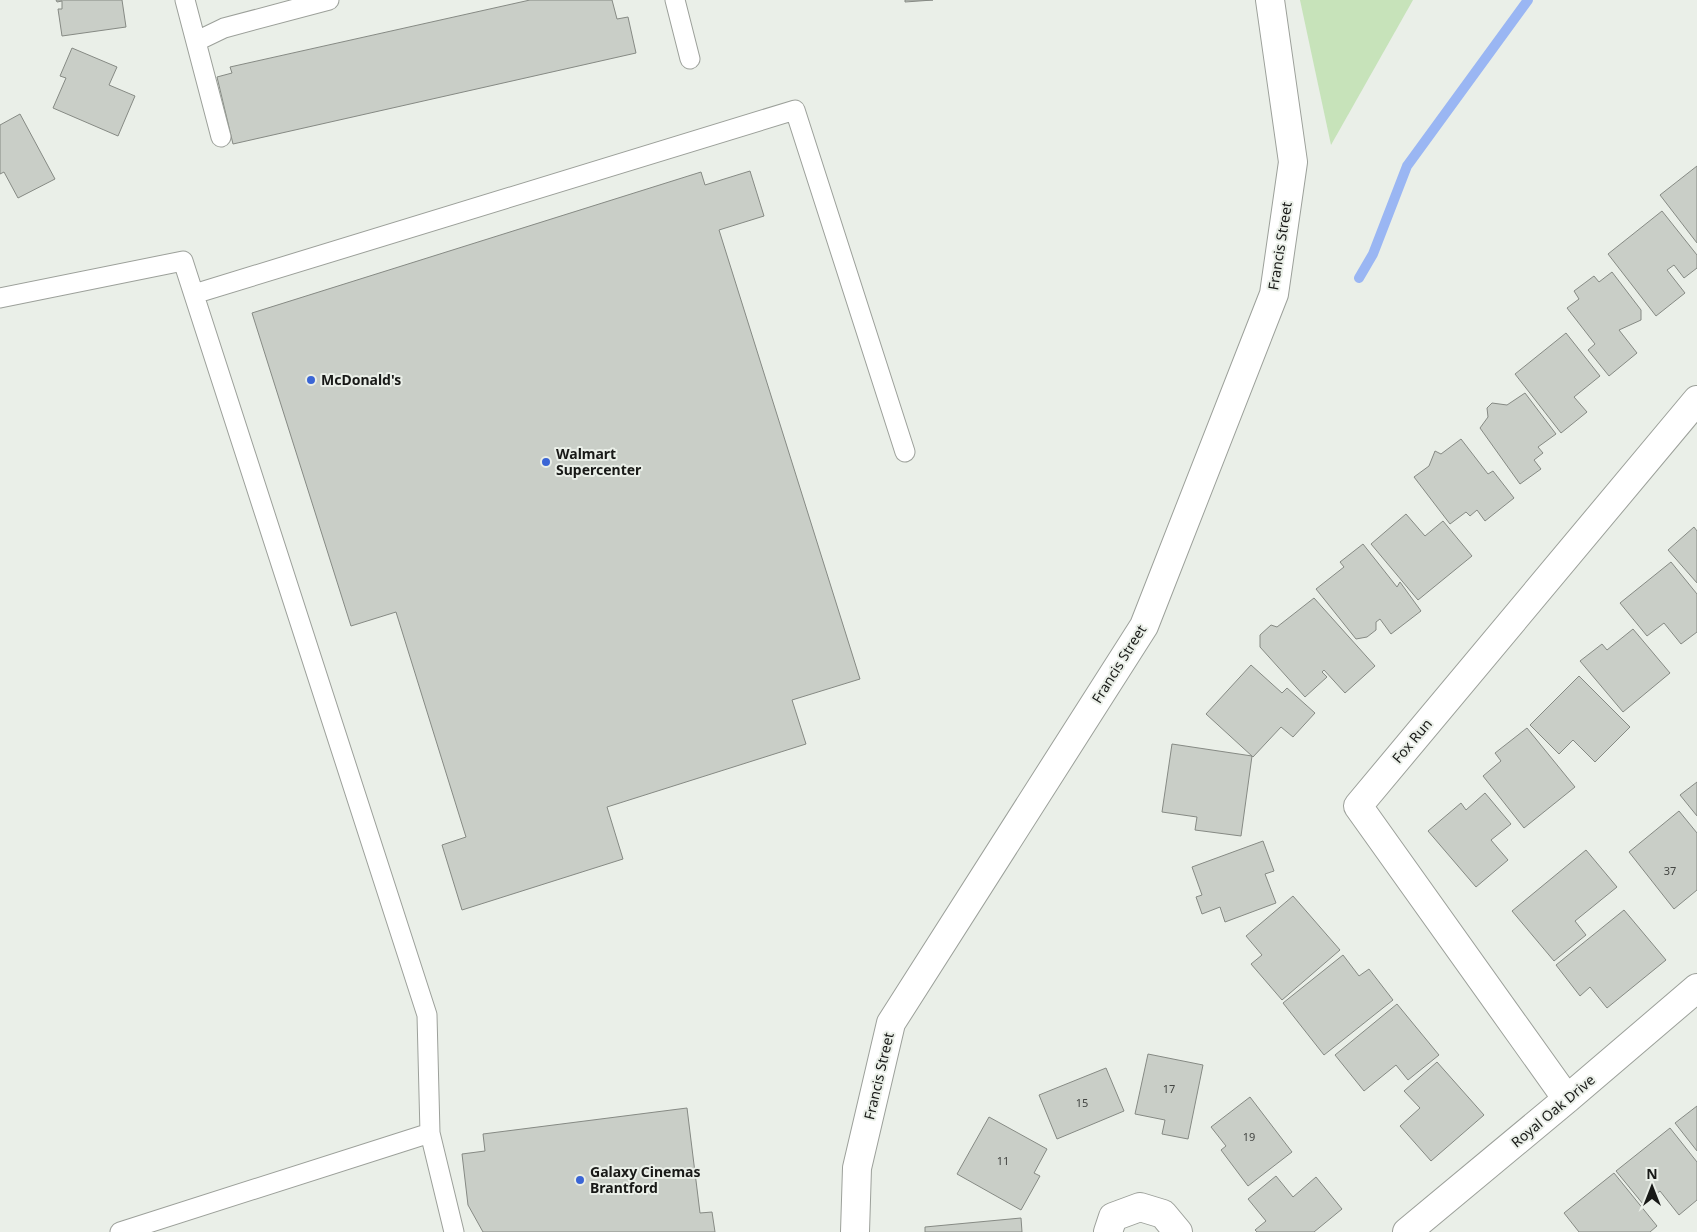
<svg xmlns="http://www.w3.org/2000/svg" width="1697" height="1232" font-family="'Noto Sans',sans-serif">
  <rect width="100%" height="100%" fill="#eaefe8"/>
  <path fill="#c7e3ba" d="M1300 0H1413L1331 145Z"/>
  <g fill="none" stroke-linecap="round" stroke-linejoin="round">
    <path stroke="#9ab6f3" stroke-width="10" d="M1359 278 1373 254 1407 166 1528 0"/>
  </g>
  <path fill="#c9cec7" stroke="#868a84" d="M56 0H122L126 27 62 36 58 9H62V1L57 2Z
    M530 0H612L617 19 628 17 636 53 233 144 217 77 232 73 230 67Z
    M905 0H933L905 2Z
    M72 48 117 67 109 85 135 96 118 136 53 108 66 78 60 76Z
    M20 114 55 179 18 198 4 172 0 174V125Z
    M1697 166V243L1660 195Z
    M750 171 764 216 719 230 860 679 792 700 806 744 607 807 623 859 462 910 442 845 466 837 396 612 351 626 252 313 701 172 705 185Z
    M1662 211 1697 255V268L1684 278 1674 265 1667 270 1685 293 1656 316 1608 254Z
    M1612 272 1641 310V320L1619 330 1637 353 1609 376 1588 350 1595 344 1567 308 1579 299 1574 291 1594 276 1599 282Z
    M1566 333 1600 376 1574 397 1587 412 1561 433 1515 374Z
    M1525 393 1556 434 1538 447 1543 453 1534 460 1541 469 1520 484 1480 428 1488 417 1487 408 1492 403 1507 405Z
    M1461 439 1488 474 1493 471 1514 498 1485 521 1477 510 1470 516 1466 512 1450 524 1414 477 1429 466 1435 451 1441 454Z
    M1406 514 1425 536 1443 521 1472 556 1418 600 1371 544Z
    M1694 527 1697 531V583L1668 550Z
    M1363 544 1397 587 1400 582 1421 611 1391 634 1380 619 1376 622V630L1367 637 1356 639 1316 589 1344 567 1340 562Z
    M1671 562 1697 594V632L1681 644 1664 623 1647 636 1620 603Z
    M1314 598 1375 666 1345 693 1324 670 1322 672 1327 677 1305 697 1260 647V635L1271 625 1277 627Z
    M1633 629 1670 673 1623 712 1580 661 1602 644 1607 650Z
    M1251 665 1282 693 1287 688 1315 713 1293 737 1281 727 1253 757 1206 714Z
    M1579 676 1630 727 1595 762 1573 740 1559 754 1530 725Z
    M1527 728 1575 787 1524 828 1483 776 1501 761 1495 753Z
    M1172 744 1252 756 1241 836 1195 830 1197 817 1162 812Z
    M1697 782V816L1680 795Z
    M1485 793 1511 824 1491 840 1508 860 1476 887 1428 831 1461 803 1466 810Z
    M1679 811 1697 833V890L1674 909 1629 852Z
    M1263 841 1274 871 1265 874 1276 903 1225 922 1220 907 1202 914 1196 897 1202 895 1192 867Z
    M1586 850 1617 887 1575 921 1586 935 1554 961 1512 911Z
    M1293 896 1340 950 1282 1000 1251 964 1262 955 1246 936Z
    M1624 910 1666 960 1607 1008 1590 987 1580 996 1556 965Z
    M1343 955 1359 976 1369 969 1393 1000 1324 1055 1283 1003Z
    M1397 1004 1439 1055 1408 1080 1396 1065 1364 1091 1335 1055Z
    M1148 1054 1203 1065 1188 1139 1162 1134 1165 1120 1135 1114Z
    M1437 1062 1484 1115 1431 1161 1400 1126 1420 1108 1404 1091Z
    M1106 1068 1124 1111 1057 1139 1039 1095Z
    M1250 1097 1292 1152 1248 1186 1221 1150 1226 1146 1211 1127Z
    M1697 1106V1151L1675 1123Z
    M687 1108 700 1213 712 1212 715 1232H483L468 1205 462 1154 485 1151 483 1134Z
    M989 1117 1047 1149 1034 1173 1040 1176 1021 1210 957 1174Z
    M1670 1128 1697 1162V1200L1679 1215 1660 1191 1643 1204 1616 1171Z
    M1614 1173 1657 1226 1650 1232H1579L1564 1213Z
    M1276 1176 1293 1197 1316 1177 1342 1209 1314 1232H1257L1255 1230 1266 1221 1248 1199Z
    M1021 1218 1022 1232H925V1227Z"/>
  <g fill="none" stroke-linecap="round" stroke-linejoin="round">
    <defs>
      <path id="lane" d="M185 0 221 137
        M675 0 690 59
        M197 41 224 28 329 0
        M194 294 795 110 905 452
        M0 298 183 261 427 1015 430 1133 454 1232
        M120 1232 430 1133"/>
      <path id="street" d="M1567 1099 1358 806 1697 400
        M855 1232 857 1168 891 1023 1144 626 1274 294 1293 162 1270 0
        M1108 1232 1113 1217 1140 1207 1163 1214 1178 1232
        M1407 1232 1567 1099 1697 988"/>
    </defs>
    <use href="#lane" stroke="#9ca09a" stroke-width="21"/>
    <use href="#street" stroke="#9ca09a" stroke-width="30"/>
    <use href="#lane" stroke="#fff" stroke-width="19"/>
    <use href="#street" stroke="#fff" stroke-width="28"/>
  </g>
  <g fill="#3a65d5" stroke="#eaefe8" stroke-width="2">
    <circle cx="311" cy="380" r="5"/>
    <circle cx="546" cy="462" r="5"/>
    <circle cx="580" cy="1180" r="5"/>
  </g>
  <g text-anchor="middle" stroke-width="4" stroke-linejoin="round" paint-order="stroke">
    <g font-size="11" fill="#444643">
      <text x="1670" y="875">37</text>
      <text x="1169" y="1093">17</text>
      <text x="1082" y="1107">15</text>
      <text x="1249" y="1141">19</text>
      <text x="1003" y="1165">11</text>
    </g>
    <g font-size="14" fill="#181917" stroke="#eaefe8">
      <text transform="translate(1280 246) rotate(-81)" y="5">Francis Street</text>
      <text transform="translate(1119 664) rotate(-58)" y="5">Francis Street</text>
      <text transform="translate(1412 741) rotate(-50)" y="5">Fox Run</text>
      <text transform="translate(879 1076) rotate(-77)" y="5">Francis Street</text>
      <text transform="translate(1553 1111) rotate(-40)" y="5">Royal Oak Drive</text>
    </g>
    <g font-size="14" font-weight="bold" fill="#181917" stroke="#eaefe8" text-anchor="start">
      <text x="321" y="385">McDonald's</text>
      <text x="556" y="459">Walmart<tspan x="556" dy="16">Supercenter</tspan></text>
      <text x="590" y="1177">Galaxy Cinemas<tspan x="590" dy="16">Brantford</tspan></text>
    </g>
  </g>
  <g transform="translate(1652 1187)" stroke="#eaefe8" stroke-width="4" paint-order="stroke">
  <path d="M0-4L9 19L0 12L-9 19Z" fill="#181917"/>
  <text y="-8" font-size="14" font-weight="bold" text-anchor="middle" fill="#181917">N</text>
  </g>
</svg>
